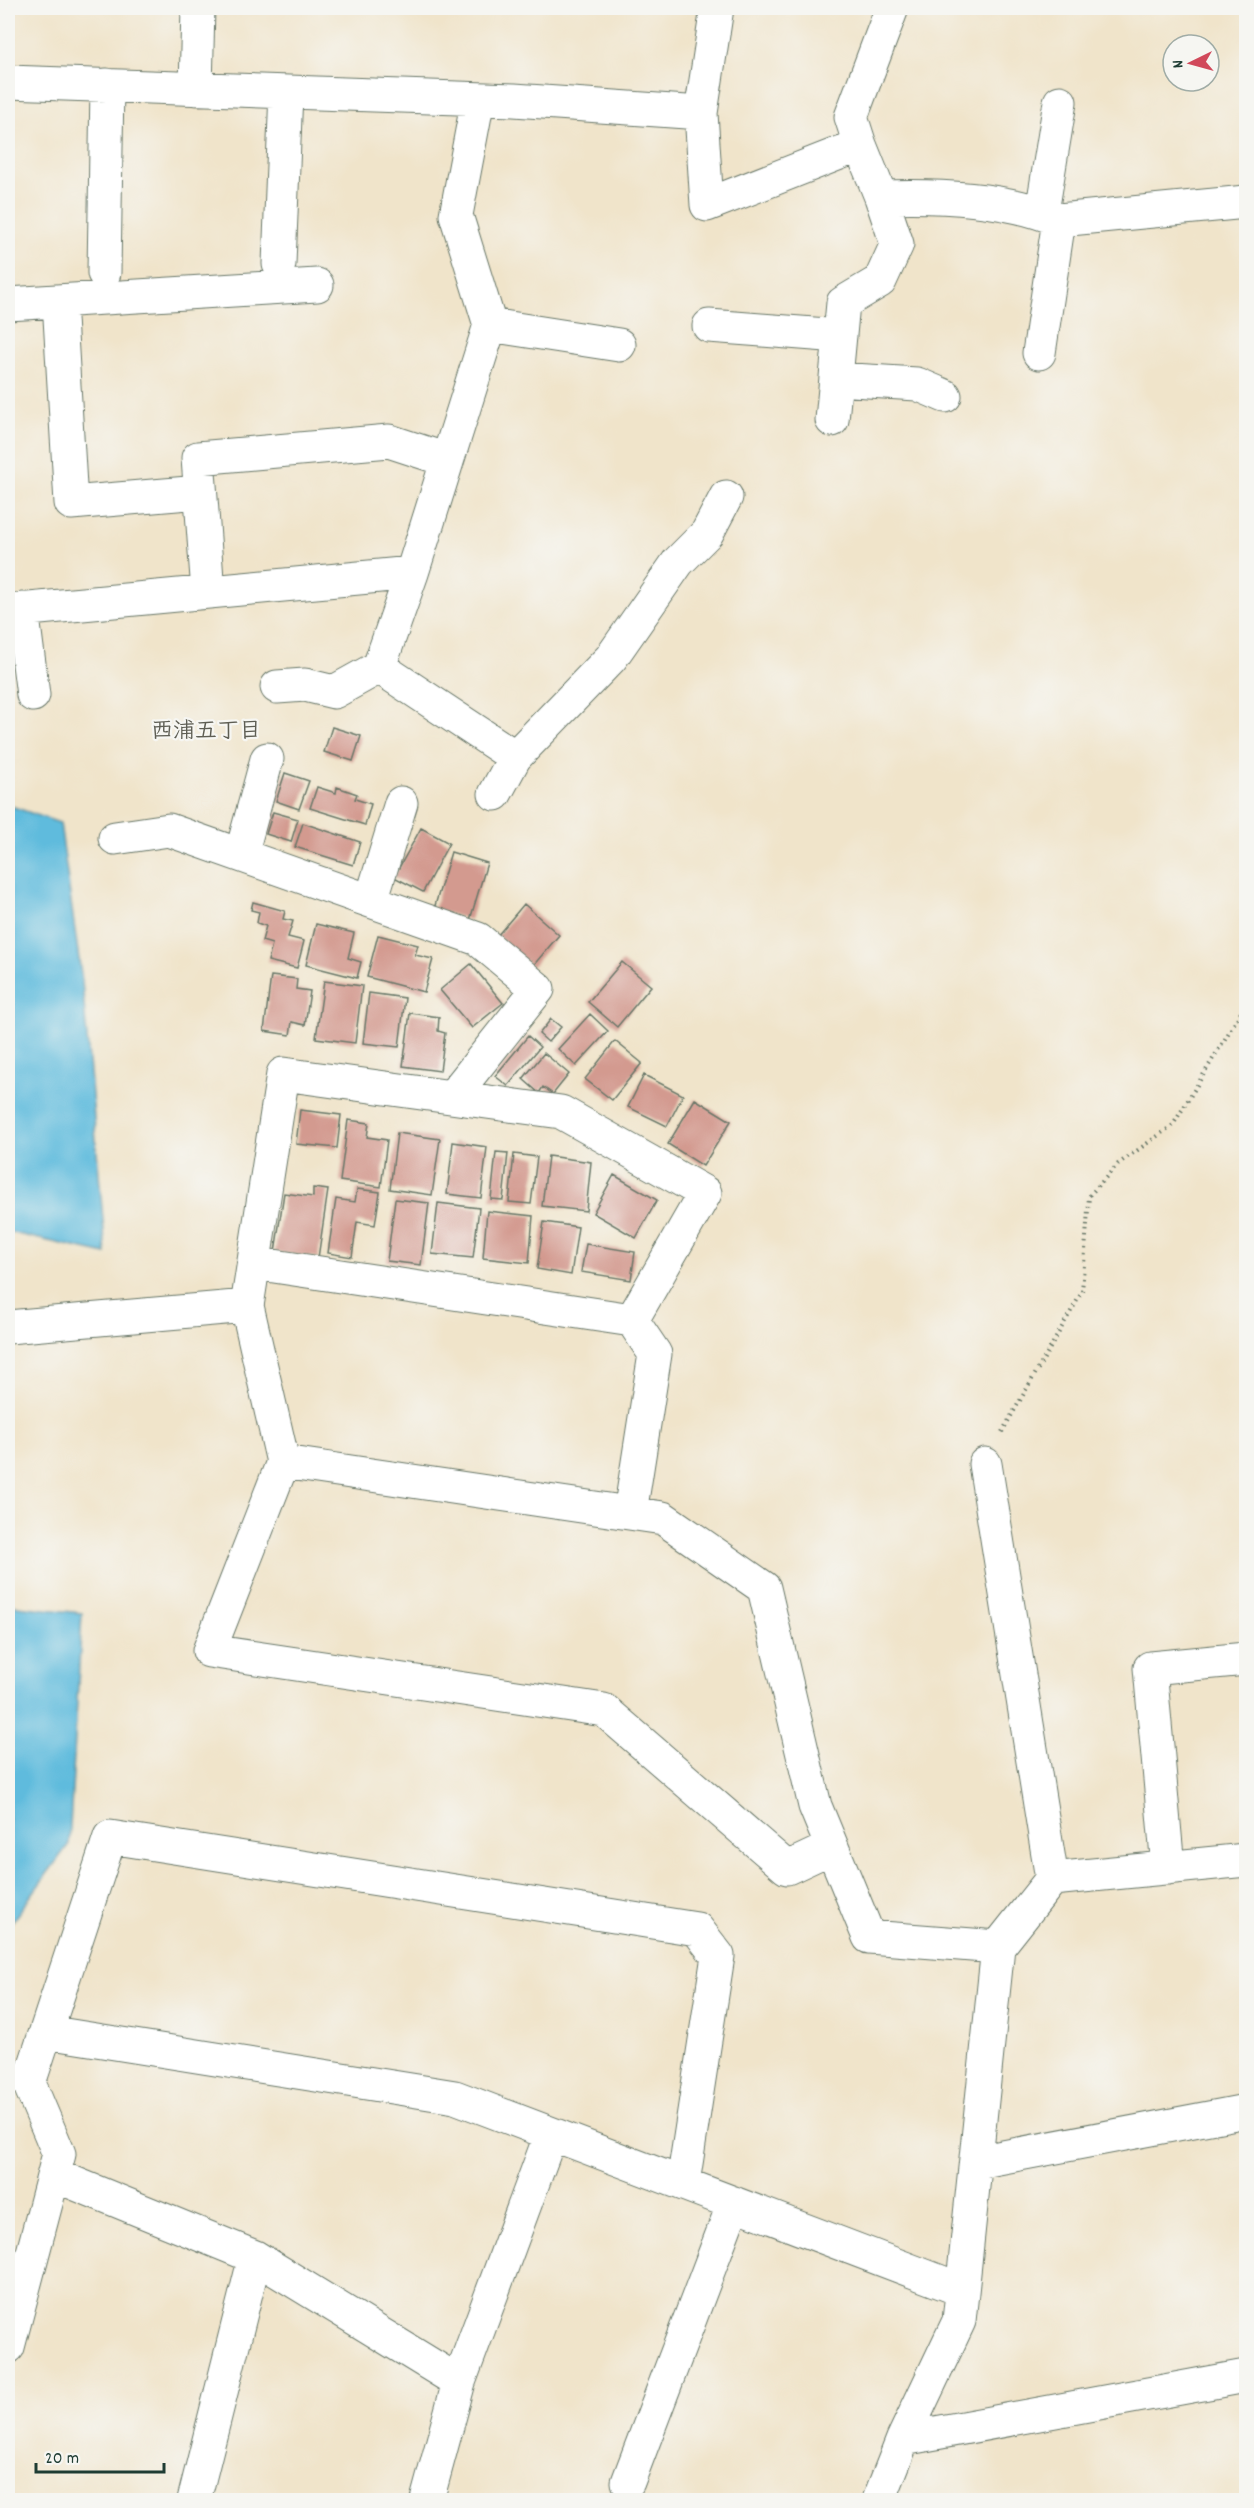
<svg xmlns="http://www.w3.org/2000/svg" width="1254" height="2508" font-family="Dekko,'Klee One',sans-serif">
  <rect width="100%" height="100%" fill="#f6f6f2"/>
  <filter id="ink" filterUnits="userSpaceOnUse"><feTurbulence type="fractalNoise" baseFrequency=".0167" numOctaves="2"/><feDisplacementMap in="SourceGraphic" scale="12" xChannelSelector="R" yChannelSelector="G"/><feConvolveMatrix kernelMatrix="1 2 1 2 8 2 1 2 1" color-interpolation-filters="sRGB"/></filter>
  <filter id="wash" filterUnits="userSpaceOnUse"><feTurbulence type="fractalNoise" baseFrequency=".008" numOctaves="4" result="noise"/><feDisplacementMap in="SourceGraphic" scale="24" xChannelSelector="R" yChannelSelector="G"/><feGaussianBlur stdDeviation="1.35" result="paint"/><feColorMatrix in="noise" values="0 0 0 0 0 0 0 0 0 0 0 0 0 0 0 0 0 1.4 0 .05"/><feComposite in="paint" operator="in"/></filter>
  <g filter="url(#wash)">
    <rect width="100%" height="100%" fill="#f0e4ca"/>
    <path fill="#5fbbdd" stroke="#3f7c88" stroke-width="1.5" d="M8 805 60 823 82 981 106 1254 8 1232Z
      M8 1605 82 1613 69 1844 8 1927Z"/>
    <g id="blocks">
      <path fill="#d39a8f" d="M332 727 361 736 353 761 324 752Z
        M285 773 309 781 299 809 276 801Z
        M317 787 336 793 337 787 357 794 355 799 371 804 365 825 310 808Z
        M273 812 298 819 291 842 266 834Z
        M303 823 360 842 353 865 295 847Z
        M421 828 449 843 423 892 394 877Z
        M451 852 487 863 470 920 434 909Z
        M253 902 285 911 283 919 293 921 288 937 304 941 297 968 268 961 272 944 262 941 266 926 257 923 259 912 251 910Z
        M524 904 559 935 532 967 497 936Z
        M316 924 354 933 348 958 361 962 357 978 306 965Z
        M378 935 418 945 415 955 433 959 424 992 367 977Z
        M622 962 651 986 617 1027 588 1002Z
        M471 964 503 1003 472 1028 440 990Z
        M271 976 297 979 296 989 310 991 305 1025 292 1022 290 1035 264 1031Z
        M324 981 362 986 355 1043 316 1038Z
        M369 993 405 998 399 1047 363 1043Z
        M410 1013 439 1017 438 1031 445 1033 440 1071 403 1066Z
        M590 1014 608 1031 576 1066 558 1049Z
        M551 1019 561 1027 548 1042 539 1034Z
        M528 1036 540 1047 508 1086 495 1076Z
        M615 1041 642 1063 612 1100 585 1079Z
        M544 1053 569 1074 553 1094 543 1087 539 1093 523 1079Z
        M644 1075 683 1095 667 1126 628 1107Z
        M695 1099 731 1121 703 1166 668 1144Z
        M300 1110 341 1115 337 1148 296 1144Z
        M348 1120 369 1123 367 1137 387 1140 381 1187 340 1181Z
        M397 1133 440 1139 432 1195 390 1189Z
        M453 1142 487 1147 481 1198 447 1194Z
        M496 1152 508 1153 503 1200 491 1199Z
        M514 1154 537 1157 531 1204 509 1202Z
        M548 1156 591 1162 586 1211 542 1206Z
        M614 1175 657 1200 636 1238 593 1213Z
        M313 1188 328 1190 318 1258 275 1252 284 1193 313 1197Z
        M357 1189 380 1192 375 1225 357 1222 352 1257 328 1253 336 1199 355 1202Z
        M395 1199 429 1203 421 1265 387 1261Z
        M438 1203 479 1208 473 1258 432 1254Z
        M487 1211 533 1216 529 1263 483 1258Z
        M544 1222 578 1227 571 1275 537 1269Z
        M586 1244 635 1252 631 1280 581 1272Z"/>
    </g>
  </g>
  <g filter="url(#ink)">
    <use href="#blocks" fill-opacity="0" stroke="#687768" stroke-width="1.5"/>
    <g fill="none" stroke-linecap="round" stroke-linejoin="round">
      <defs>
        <path id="minor" d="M717 8 701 113 707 205 860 145 851 117 892 8
          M8 82 514 100 701 113
          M196 89 198 8
          M860 145 881 197C936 195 1008 198 1059 220L1246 202
          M1042 212 1060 102
          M279 264 286 92
          M104 273 107 85
          M59 301 71 503 200 492
          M8 304 317 285
          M490 325 619 345
          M709 326 840 336
          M1039 353 1059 220
          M836 379 917 384 945 396
          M832 420 843 303 880 281 897 244 881 197
          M208 592 198 458 389 441 447 460
          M22 609 33 695
          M8 611 412 573 490 325 456 215 478 99
          M379 667 515 757
          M277 687 305 685 334 692 379 667 412 573
          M495 794 515 757 611 658 678 562 707 533 726 497
          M115 838 169 830 478 939 538 989 452 1097
          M241 855 267 759
          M371 901 401 803
          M254 1263 632 1320 655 1354 630 1513
          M632 1320 705 1193 561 1112 283 1074 247 1306 283 1462 663 1518 764 1588 815 1806 869 1937 998 1947
          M8 1327 247 1306
          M283 1462 209 1651 604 1710 787 1868 832 1847
          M985 1464 1052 1879
          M1168 1868 1150 1668 1246 1659
          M46 2032 455 2097 962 2290
          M977 2162 1246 2111
          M54 2175 255 2257 459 2382 427 2500
          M8 2347 59 2154 29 2083 110 1837 697 1929 718 1956 683 2183
          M459 2382 551 2134
          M903 2439 1246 2376
          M628 2482 734 2203
          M194 2500 255 2257
          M879 2500 903 2439 959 2321 998 1947 1052 1879 1246 1860"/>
      </defs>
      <use href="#minor" stroke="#687768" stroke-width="35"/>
      <path stroke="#687768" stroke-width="4" stroke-dasharray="1.5 4.5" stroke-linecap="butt" d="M1002 1432 1082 1292 1089 1196 1118 1164 1173 1125 1246 1004"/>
      <use href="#minor" stroke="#fff" stroke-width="33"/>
    </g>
  </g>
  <g text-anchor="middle" stroke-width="4.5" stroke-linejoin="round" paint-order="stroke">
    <g font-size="22" font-weight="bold" fill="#5e5e54" stroke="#f6f6f2">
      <text x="206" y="737">西浦五丁目</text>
    </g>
  </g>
  <rect width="1254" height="2508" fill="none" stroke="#f6f6f2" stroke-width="30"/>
  <g transform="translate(1191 63) rotate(265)"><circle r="28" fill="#f6f6f2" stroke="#a0aca6" stroke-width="1.5"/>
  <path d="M0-4.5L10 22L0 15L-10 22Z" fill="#d1495b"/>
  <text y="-9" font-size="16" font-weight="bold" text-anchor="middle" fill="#1f3d34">N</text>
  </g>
  <path d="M36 2463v9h128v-9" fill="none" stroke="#1f3d34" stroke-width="3"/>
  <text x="45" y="2463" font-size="18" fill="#1f3d34" stroke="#f6f6f2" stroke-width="4.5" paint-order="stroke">20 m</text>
</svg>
